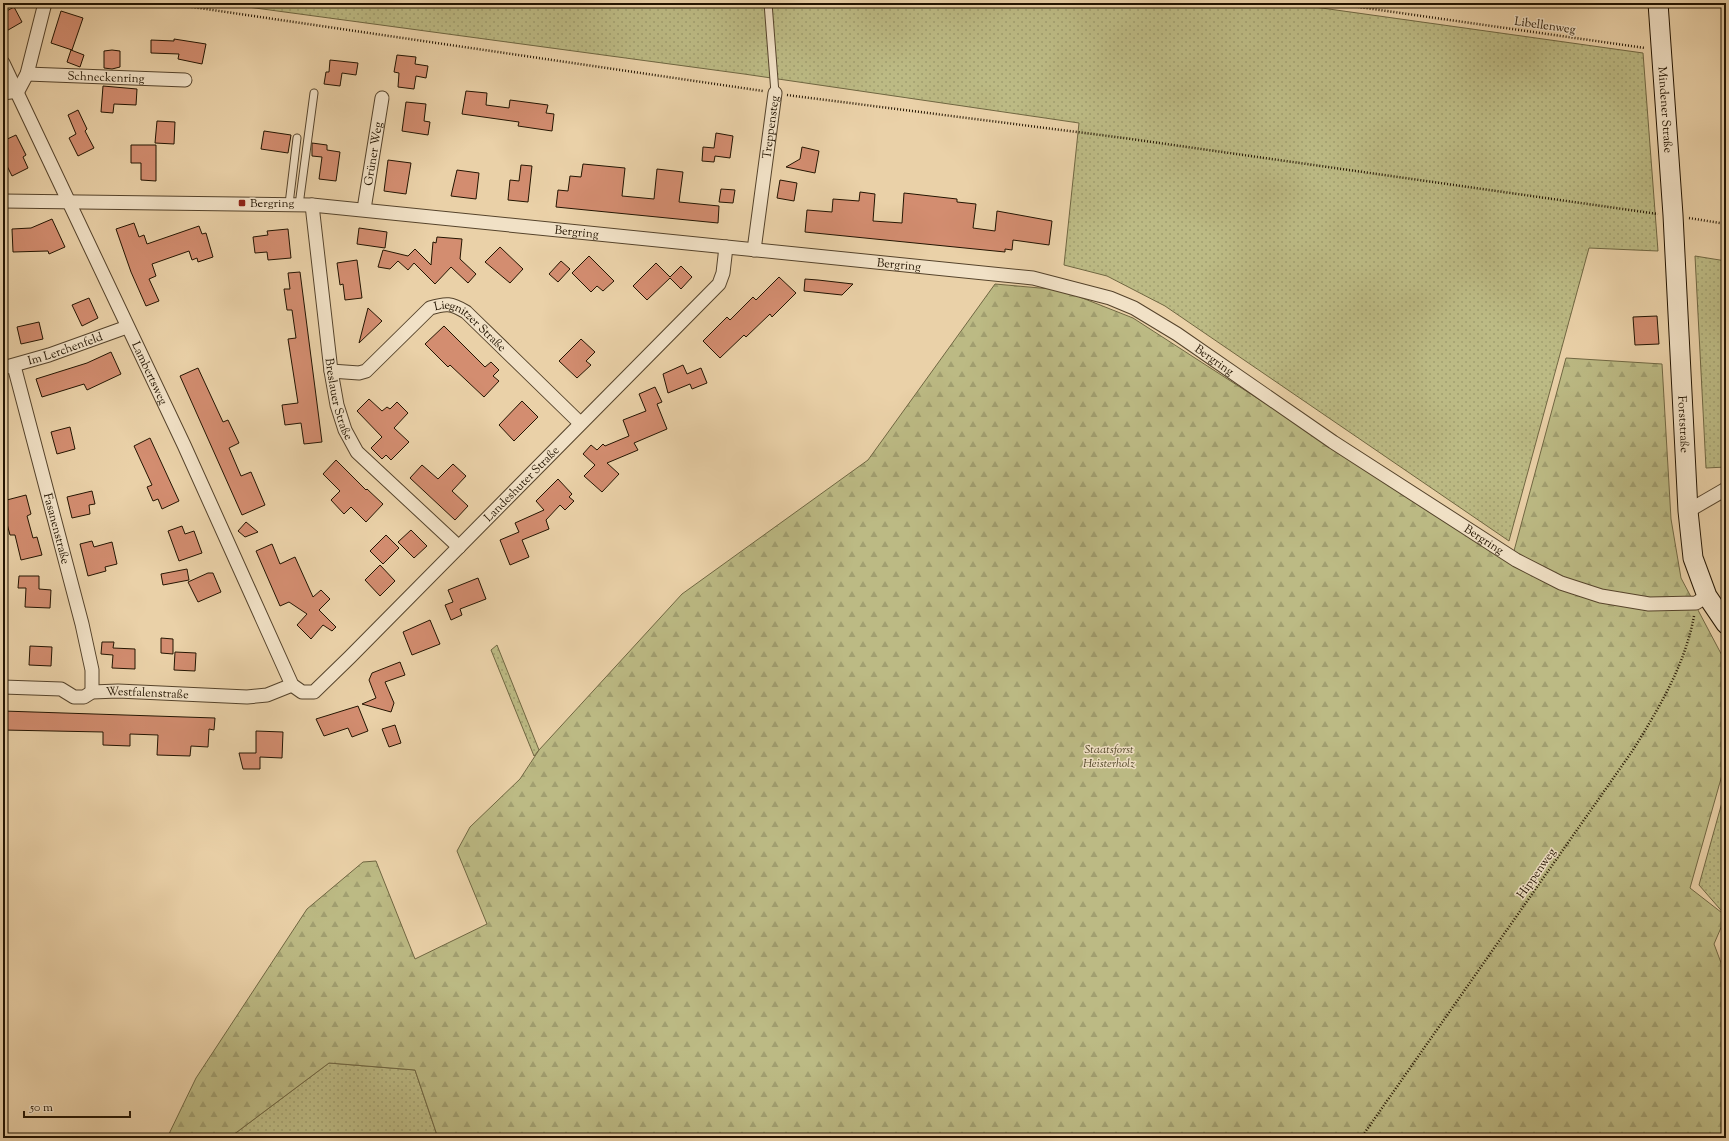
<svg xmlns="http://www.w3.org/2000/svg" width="1729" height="1141" font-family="'Sorts Mill Goudy',serif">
  <defs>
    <pattern id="grass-dots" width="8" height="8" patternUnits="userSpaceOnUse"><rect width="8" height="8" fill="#bcba84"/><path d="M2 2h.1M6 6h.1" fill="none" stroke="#a19f70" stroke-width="1.8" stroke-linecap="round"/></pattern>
    <pattern id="forest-firs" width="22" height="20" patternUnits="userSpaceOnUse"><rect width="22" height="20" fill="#bcba84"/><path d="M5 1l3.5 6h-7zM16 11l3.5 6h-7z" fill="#a19f70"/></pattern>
  </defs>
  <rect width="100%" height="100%" fill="#ead1a8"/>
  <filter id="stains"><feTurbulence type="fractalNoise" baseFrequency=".005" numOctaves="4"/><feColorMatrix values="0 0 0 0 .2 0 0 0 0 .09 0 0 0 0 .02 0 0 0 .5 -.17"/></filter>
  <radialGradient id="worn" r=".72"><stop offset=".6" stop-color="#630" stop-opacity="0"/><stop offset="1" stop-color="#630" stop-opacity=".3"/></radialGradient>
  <path fill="url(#grass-dots)" stroke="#706742" d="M218 3H1286L1643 53 1658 251 1589 248 1509 541 1165 306 1107 276 1064 265 1079 123 744 74Z
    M1695 256 1726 261V467L1706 468Z
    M497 645 539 750 534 756 491 650Z
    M1726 788V916L1699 885Z
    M329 1063 415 1070 438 1138H229Z"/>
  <path fill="url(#forest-firs)" stroke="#706742" d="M995 284 1062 290 1133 318 1511 562 1566 358 1662 364 1671 519 1681 578 1726 663V761L1690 888 1726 916 1714 944 1726 976V1138H438L415 1070 329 1063 229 1138H167L196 1078 307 909 363 862 376 861 415 959 487 924 457 851 470 827 520 779 539 750 682 594 868 460Z"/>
  <path fill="#d38d70" stroke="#231401" d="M14 7 22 22 3 33V13Z
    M61 11 83 18 72 50 51 43Z
    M174 39 206 44 202 64 178 59 179 54 151 53V40L174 41Z
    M71 50 84 55 80 67 67 62Z
    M112 50 120 51V67L112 69 104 68V51Z
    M397 55 416 57 415 64 428 66 426 78 416 76 414 89 398 87 399 73 394 72Z
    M330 60 358 63 356 75 342 73 340 86 324 84 326 72H329Z
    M103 86 137 89 136 105 114 104 113 113 101 112Z
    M466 91 487 93 486 105 509 108 510 100 548 105 546 113 554 114 552 131 518 126 519 122 462 114Z
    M406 102 426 104 424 121 430 122 428 135 402 131Z
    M78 110 87 129 85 131 94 148 78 156 69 138 76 134 68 115Z
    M157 121 175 122 174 144 155 143Z
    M264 131 291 135 288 153 261 149Z
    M716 133 733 136 730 158 715 156 714 162 702 161 703 147 714 148Z
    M16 135 26 155 23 157 28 168 12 176 3 158V141Z
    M312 143 327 145V150L340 152 336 181 319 179 322 157 312 156Z
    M131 145H156V181L141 180V163H131Z
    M802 147 819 151 815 173 786 167 800 159Z
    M388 160 411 163 406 194 384 191Z
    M583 164 625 168 622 196 654 199 657 169 683 172 679 202 719 206 718 223 556 207 558 190 568 191 570 176 581 177Z
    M521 165 532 166 528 202 508 200 510 180 519 181Z
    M457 170 479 173 476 199 451 196Z
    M780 180 797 183 794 201 777 198Z
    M721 189 735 190 733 203 719 202Z
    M860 192 875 194 873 221 902 223 904 193 957 199V202L976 204 973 228 995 231 997 211 1052 221 1049 245 1013 240 1012 250 1005 249V252L805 232 807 210 832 212 833 199 859 201Z
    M52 219 65 247 49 254 48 251 13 252 12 229 31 228Z
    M134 223 139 237 144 235 147 244 199 226 202 234 206 233 213 257 198 262 197 258 192 260 189 251 152 264 156 276 149 279 159 301 146 306 131 272 116 229Z
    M359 228 387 232 385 248 357 244Z
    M288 229 291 258 268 260 267 252 255 253 253 237 268 235 267 231Z
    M437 237 462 239 460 259 476 274 468 283 451 267 435 284 414 263 408 270 398 261 390 269 378 267 383 250 408 256 415 249 431 265 433 242 436 243Z
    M500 247 523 269 510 283 485 262Z
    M589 256 614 281 603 291 597 286 591 292 572 273Z
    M357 260 362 298 345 300 343 284 340 285 337 263Z
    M561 261 570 269 558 282 549 274Z
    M656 263 670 277 681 266 692 277 681 289 670 278 647 300 633 286Z
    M300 272 322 442 304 444 301 423 285 425 282 405 298 403 288 339 296 338 292 310H287L284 289H290L288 273Z
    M779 277 796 293 772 317 770 314 746 337 744 335 720 358 703 341 727 317 730 320 753 297 756 300Z
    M805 279 818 280 853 284 842 295 804 291Z
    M89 298 98 318 82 326 72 305Z
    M368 308 382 321 359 343Z
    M1657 316 1659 344 1635 345 1633 317Z
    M39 322 43 339 21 344 17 327Z
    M444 326 485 367 491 362 499 370 493 376 499 381 484 397 450 365 448 367 425 344Z
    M581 339 595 352 586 361 591 365 577 378 559 361Z
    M111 352 121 374 87 390 84 384 42 397 36 379 87 363Z
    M683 365 687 374 701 368 707 383 692 389 690 384 668 393 663 374Z
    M198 368 223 422 228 420 239 443 229 448 241 476 251 472 265 505 242 515 180 376Z
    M655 387 662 402 657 404 667 429 634 443 638 450 607 463 619 474 602 492 584 476 595 465 583 454 591 445 597 450 603 444 605 446 629 436 623 420 646 411 639 394Z
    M369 399 382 411 387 407 390 409 397 402 408 413 394 428 409 442 391 460 386 455 382 459 371 448 382 437 357 411Z
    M522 401 538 417 514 441 499 425Z
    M70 427 75 449 57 454 51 432Z
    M150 438 179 501 162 509 158 499 153 501 147 487 152 485 134 446Z
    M336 460 366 490 367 489 383 504 366 522 351 507 344 514 331 500 340 491 323 474Z
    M453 464 466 476 452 491 468 506 455 520 410 478 422 465 438 479Z
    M558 479 572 494 569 497 574 501 565 510 560 505 546 520 549 529 522 540 529 557 510 565 500 540 519 532 515 523 544 510 536 501Z
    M92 491 95 504 89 505 90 514 72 518 67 497Z
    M26 495 31 514 27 516 33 538 37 537 42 555 21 560 15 535H10L3 509V501Z
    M246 522 258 532 245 537 238 531Z
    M182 526 185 534 194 531 202 553 179 561 168 531Z
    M411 530 427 546 414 558 398 542Z
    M386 535 399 548 383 564 370 551Z
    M92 541 94 547 112 542 117 564 105 567 106 571 88 576 80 544Z
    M272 544 280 564 295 557 313 597 321 590 330 599 319 610 336 627 332 631 323 625 311 639 297 625 307 614 289 602 280 606 256 551Z
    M380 565 395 581 380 596 365 580Z
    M187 569 189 580 163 585 161 574Z
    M208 573H213L221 592 198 602 188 582Z
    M19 576H39V589L51 590 50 608 25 607 26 588H18Z
    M478 578 486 599 460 609 462 615 451 620 445 605 453 602 448 590Z
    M430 620 440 644 412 655 403 632Z
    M161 638 173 639V654L161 653Z
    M102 642H114L113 648 135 649V669L112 668 113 655 101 654Z
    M30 646 52 647 51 666 29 665Z
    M175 652 196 653 195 671 174 670Z
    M400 662 405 675 385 682 394 703 391 712 362 704 376 698 369 680 372 673Z
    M358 706 368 731 352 737 348 728 324 736 316 719Z
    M3 711 215 718 214 730 209 729 208 747 191 746 190 756 157 755 158 735 130 734V746L103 745V732L3 730Z
    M395 725 401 743 389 747 382 729Z
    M256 731 283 732 282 758 260 757V769H243L239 753H256Z"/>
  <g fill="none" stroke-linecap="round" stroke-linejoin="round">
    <defs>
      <path id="lane" d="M768 3 775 93
        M289 204 297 138
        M299 205 314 93"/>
      <g id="street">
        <path id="s1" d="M3 63 184 445 292 685 302 692H314L350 657 719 284 723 273 726 247"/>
        <path id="s2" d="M27 74 185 80"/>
        <path d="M3 93 18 91 27 74 45 3"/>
        <path id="s3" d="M3 201 312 205 1033 278 1110 298 1134 308 1177 334 1333 442 1516 560 1561 583 1601 596 1649 604 1696 603 1707 596"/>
        <path id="s4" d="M312 205 331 371 337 405 345 430 357 452 459 547"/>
        <path id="s5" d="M364 209 382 98"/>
        <path id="s6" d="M754 250 775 93"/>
        <path id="s7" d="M14 366 82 624 92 670V692"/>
        <path id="s8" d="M3 368 49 355 127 327"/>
        <path id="s9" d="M331 371 359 373 366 371 430 308C446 303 451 303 466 312L580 423"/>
        <path d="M1688 511 1726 489"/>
        <path id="s10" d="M3 687 61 689 74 697H84L92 692 118 691 247 697 267 695 292 685"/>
      </g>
      <g id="secondary">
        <path id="s11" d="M1658 3 1673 215 1688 511 1693 558 1707 596 1726 624"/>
      </g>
    </defs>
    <use href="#lane" stroke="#55432b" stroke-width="9"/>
    <use href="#street" stroke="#55432b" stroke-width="15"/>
    <use href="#secondary" stroke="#231401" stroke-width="21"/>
    <path stroke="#231401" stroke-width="2.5" stroke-dasharray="1 2" stroke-linecap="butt" d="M165 3 763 91
      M1331 3 1645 48
      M787 95 1124 138 1658 214
      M1689 218 1726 224
      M1361 1138 1633 750C1659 708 1685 665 1694 616"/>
    <use href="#lane" stroke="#f1e1c6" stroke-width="7"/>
    <use href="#street" stroke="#f1e1c6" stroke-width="13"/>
    <use href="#secondary" stroke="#f1e1c6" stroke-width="19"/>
  </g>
  <rect fill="#8f2418" stroke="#f1e1c6" stroke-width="1.5" x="238" y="199" width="8" height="8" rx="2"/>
  <g text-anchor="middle" stroke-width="3" stroke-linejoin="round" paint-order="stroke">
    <g font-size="12" fill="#231401" stroke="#f1e1c6">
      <text transform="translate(1545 25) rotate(8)" y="4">Libellenweg</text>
      <text dy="4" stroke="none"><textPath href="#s2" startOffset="79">Schneckenring</textPath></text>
      <text dy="4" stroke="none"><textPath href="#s11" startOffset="107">Mindener Straße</textPath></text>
      <text dy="4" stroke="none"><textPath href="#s6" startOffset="124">Treppensteg</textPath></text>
      <text dy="4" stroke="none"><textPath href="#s5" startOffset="56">Grüner Weg</textPath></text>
      <text dy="4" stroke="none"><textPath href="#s3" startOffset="575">Bergring</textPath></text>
      <text dy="4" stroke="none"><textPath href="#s3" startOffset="899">Bergring</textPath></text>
      <text dy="4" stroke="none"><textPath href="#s9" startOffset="173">Liegnitzer Straße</textPath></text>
      <text dy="4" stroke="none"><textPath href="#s8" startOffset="65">Im Lerchenfeld</textPath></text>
      <text dy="4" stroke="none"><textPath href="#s3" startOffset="1235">Bergring</textPath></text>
      <text dy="4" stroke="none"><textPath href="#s1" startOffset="343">Lambertsweg</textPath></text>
      <text dy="4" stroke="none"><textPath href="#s4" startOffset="196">Breslauer Straße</textPath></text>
      <text dy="4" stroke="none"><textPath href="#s11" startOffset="422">Forststraße</textPath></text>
      <text dy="4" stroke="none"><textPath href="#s1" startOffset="1004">Landeshuter Straße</textPath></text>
      <text dy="4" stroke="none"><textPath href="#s7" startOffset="168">Fasanenstraße</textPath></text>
      <text dy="4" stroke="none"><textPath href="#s3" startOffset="1559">Bergring</textPath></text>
      <text dy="4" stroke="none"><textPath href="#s10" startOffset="148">Westfalenstraße</textPath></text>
      <text transform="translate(1536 873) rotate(-55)" y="4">Hippenweg</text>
    </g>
    <g font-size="12" fill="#231401" stroke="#f1e1c6" text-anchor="start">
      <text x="250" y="207">Bergring</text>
    </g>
    <g font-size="12" font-style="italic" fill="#514628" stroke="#f1e1c6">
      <text x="1109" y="753">Staatsforst<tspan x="1109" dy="14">Heisterholz</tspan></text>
    </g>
  </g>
  <rect width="1729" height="1141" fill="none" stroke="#ead1a8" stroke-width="16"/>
  <rect x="4" y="4" width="1721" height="1133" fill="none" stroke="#231401" stroke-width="2"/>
  <rect x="8" y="8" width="1713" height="1125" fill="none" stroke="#231401"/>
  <path d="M24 1111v6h106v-6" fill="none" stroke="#231401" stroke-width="2"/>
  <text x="30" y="1111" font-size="12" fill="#231401" stroke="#f1e1c6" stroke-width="3" paint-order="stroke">50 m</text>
  <rect width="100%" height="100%" filter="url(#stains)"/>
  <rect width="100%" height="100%" fill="url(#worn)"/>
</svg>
